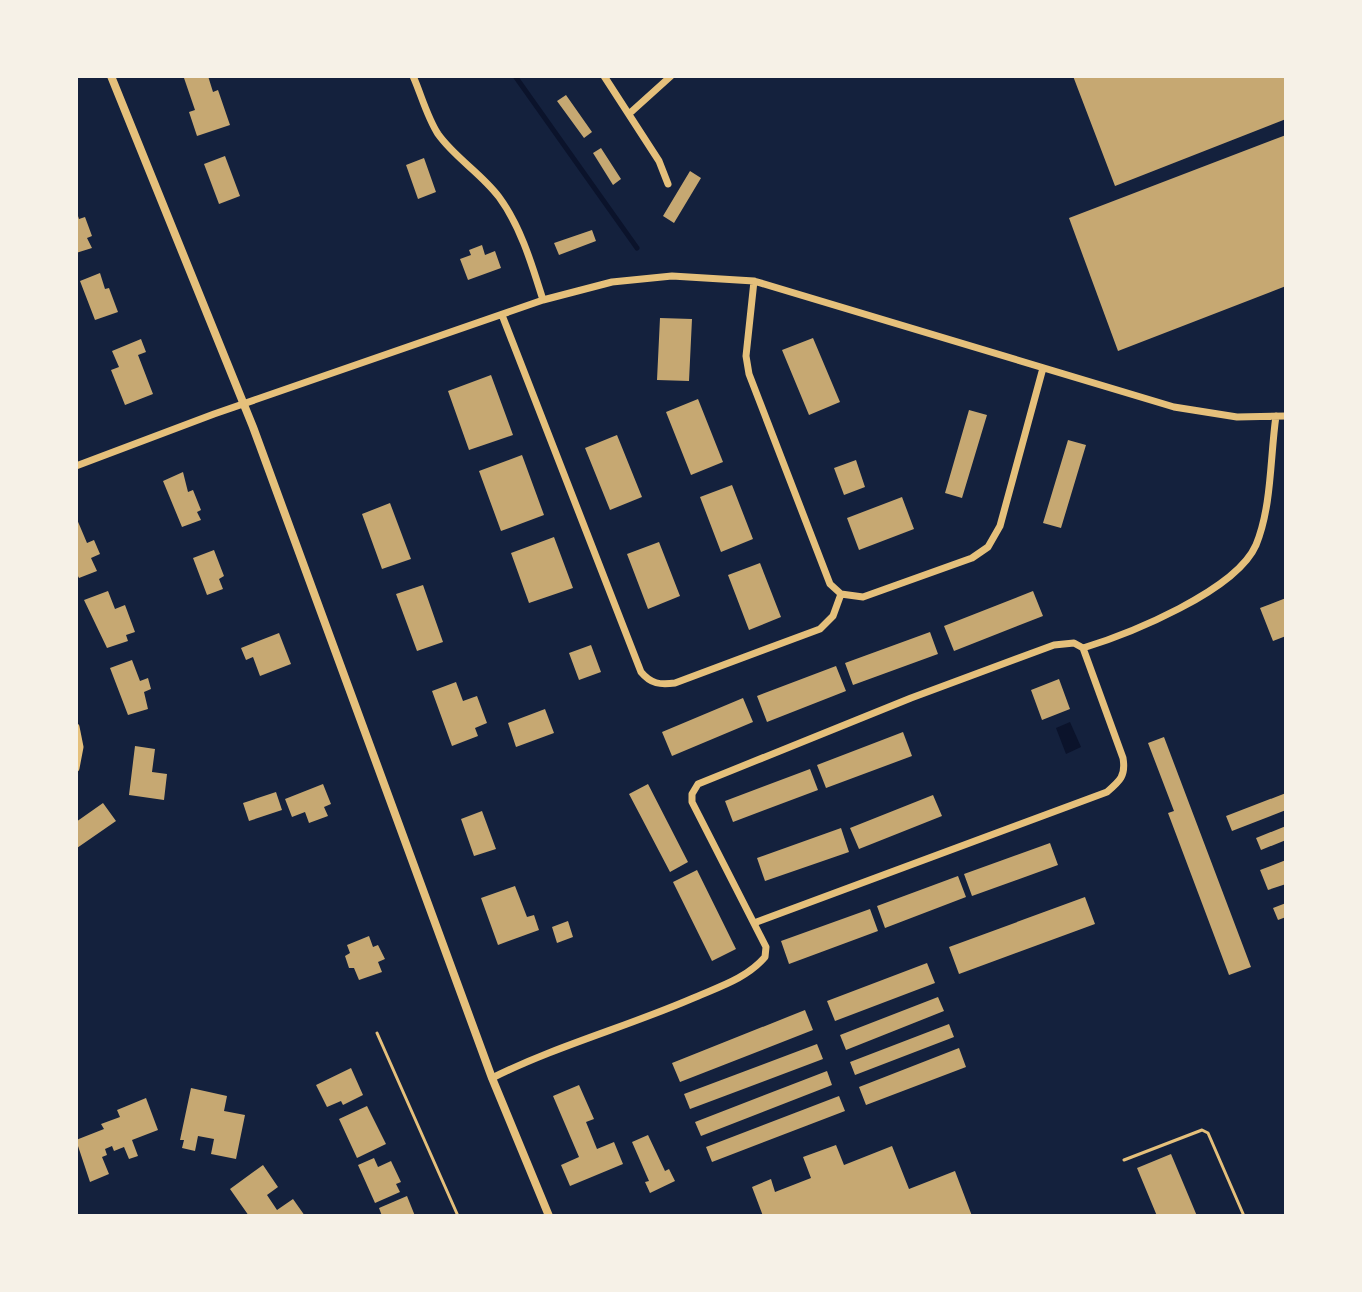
<svg xmlns="http://www.w3.org/2000/svg" width="1362" height="1292" font-family="Quicksand,sans-serif">
  <rect width="100%" height="100%" fill="#14213d"/>
  <path fill="#0b132b" d="M1070 722 1081 747 1066 754 1056 728Z"/>
  <g fill="none" stroke-linecap="round" stroke-linejoin="round">
    <path stroke="#0b132b" stroke-width="5" d="M515 76 637 248"/>
  </g>
  <path fill="#c6a872" d="M190 76H208L213 92 218 90 230 125 197 136 189 112 195 110 184 78Z
    M1073 76H1286V119L1115 186Z
    M566 95 592 132 584 138 557 101Z
    M1286 135V286L1118 351 1069 218Z
    M601 148 621 179 613 185 593 153Z
    M225 156 240 196 219 204 204 164Z
    M424 158 436 192 418 199 406 165Z
    M690 171 701 178 674 223 663 216Z
    M76 210 79 219 85 217 92 236 87 238 92 248 76 253Z
    M592 230 596 241 559 255 554 243Z
    M482 245 485 255 495 251 501 268 468 280 460 259 471 255 469 250Z
    M100 273 105 289 109 288 118 312 95 320 80 281Z
    M660 318 692 319 689 381 657 380Z
    M813 338 840 402 809 415 782 350Z
    M141 339 146 352 138 355 153 394 125 405 111 370 119 367 112 351Z
    M491 375 513 435 469 450 448 391Z
    M698 399 723 462 691 475 666 412Z
    M969 410 987 415 962 498 945 493Z
    M617 435 642 497 610 510 585 448Z
    M1068 440 1086 445 1061 528 1043 523Z
    M522 455 544 515 501 531 479 471Z
    M856 460 865 487 844 495 834 468Z
    M183 472 188 492 193 490 201 510 197 512 201 520 182 527 163 481Z
    M732 485 753 539 721 552 700 497Z
    M902 497 914 529 859 550 847 518Z
    M390 503 411 559 382 569 362 514Z
    M76 517 87 543 94 540 100 554 91 558 97 571 79 578 76 572Z
    M554 537 573 588 529 603 511 553Z
    M659 542 680 596 648 609 627 554Z
    M214 550 224 576 219 579 223 589 207 595 193 558Z
    M760 563 781 617 749 630 728 575Z
    M423 585 443 642 417 651 396 594Z
    M108 591 115 609 125 605 135 632 126 635 128 641 107 648 84 600Z
    M1033 591 1043 616 954 651 944 626Z
    M1286 598V636L1273 641 1260 608Z
    M930 632 938 654 853 685 845 663Z
    M279 633 291 664 260 676 253 657 246 660 241 648Z
    M591 645 601 672 579 680 569 653Z
    M132 660 140 681 148 678 151 689 144 692 148 709 128 715 110 668Z
    M836 666 846 691 767 722 757 696Z
    M1059 679 1070 709 1042 720 1031 690Z
    M456 682 463 701 477 696 487 723 475 728 478 736 452 746 432 691Z
    M743 698 753 722 672 756 662 732Z
    M545 709 554 733 516 747 508 723Z
    M903 732 912 756 826 788 817 765Z
    M1164 737 1251 967 1229 975 1168 813 1174 811 1148 743Z
    M135 746 155 749 152 772 167 774 164 800 129 795Z
    M810 769 818 790 733 822 725 801Z
    M323 784 331 804 324 807 328 816 309 823 305 812 292 817 285 799Z
    M648 784 688 862 670 872 629 794Z
    M276 792 282 810 249 821 243 803Z
    M1286 793V810L1232 831 1226 816Z
    M933 795 942 816 859 849 850 828Z
    M103 803 116 821 77 848 76 822Z
    M482 811 496 849 474 856 461 819Z
    M1286 826V840L1261 850 1256 838Z
    M841 828 849 852 765 881 757 858Z
    M1050 843 1058 865 972 896 964 874Z
    M1286 860V884L1268 890 1260 870Z
    M697 870 736 949 712 961 673 882Z
    M958 876 966 897 885 928 877 906Z
    M515 886 527 917 534 915 539 930 498 945 481 898Z
    M1085 897 1095 924 959 974 949 947Z
    M1286 903V917L1278 920 1273 908Z
    M870 909 878 931 789 964 781 941Z
    M568 921 573 937 557 943 552 927Z
    M369 936 373 947 378 945 385 959 378 962 382 972 359 980 354 968H349L345 956 350 953 347 945Z
    M927 963 935 983 835 1021 827 1001Z
    M938 997 944 1011 846 1050 840 1035Z
    M805 1010 813 1030 680 1082 672 1063Z
    M949 1024 954 1037 855 1075 850 1062Z
    M817 1044 823 1059 690 1109 684 1094Z
    M959 1048 966 1067 866 1105 859 1087Z
    M351 1068 363 1095 343 1105 341 1101 327 1107 316 1085Z
    M827 1071 832 1085 701 1136 695 1122Z
    M579 1085 594 1119 586 1122 597 1149 614 1142 623 1164 570 1186 561 1165 579 1157 553 1096Z
    M191 1088 227 1096 224 1111 245 1115 236 1159 211 1154 214 1139 198 1136 195 1151 182 1148 184 1140H180Z
    M839 1096 845 1111 712 1162 706 1147Z
    M146 1098 158 1130 132 1140 138 1156 129 1159 124 1147 114 1151 112 1146 105 1149 107 1155 102 1157 109 1174 90 1182 76 1140 104 1129 101 1124 120 1117 117 1110Z
    M367 1106 386 1144 357 1158 339 1119Z
    M648 1135 665 1171 669 1169 675 1181 650 1193 645 1182 649 1181 632 1142Z
    M836 1145 844 1165 892 1146 909 1189 955 1171 972 1216H763L752 1187 771 1179 775 1192 811 1178 803 1157Z
    M1171 1154 1197 1216H1157L1137 1168Z
    M374 1158 378 1167 391 1161 401 1182 396 1184 400 1192 375 1203 358 1165Z
    M263 1165 278 1187 267 1195 277 1210 293 1199 305 1216H249L230 1189Z
    M407 1196 415 1216H382L379 1208Z"/>
  <g fill="none" stroke-linecap="round" stroke-linejoin="round">
    <path stroke="#e5c07b" stroke-width="3" d="M377 1033 458 1216
      M1124 1160 1202 1130 1208 1133 1244 1216"/>
    <path stroke="#e5c07b" stroke-width="7" d="M413 76C421 94 427 117 438 134 455 158 481 173 499 197 521 227 532 265 543 300
      M604 76 659 161 668 184
      M630 113 671 76
      M754 281 746 356 749 374 830 584 841 594 863 597 972 558 988 547 1000 526 1043 368
      M502 315 641 672C651 684 660 685 675 683L820 629 833 616 841 594
      M76 466 214 414 543 300 612 282 672 276 754 281 1174 407 1237 417 1286 416
      M1083 648C1129 634 1236 591 1256 545 1272 506 1270 457 1276 416
      M76 727 80 747 76 768
      M492 1078C556 1046 626 1027 691 999 718 987 746 979 765 957L766 947 692 802V794L698 784 911 698 1054 645 1074 643 1083 648 1123 758C1126 776 1120 781 1107 792L754 923"/>
    <path stroke="#e5c07b" stroke-width="8" d="M111 76 253 427 492 1078 549 1216"/>
  </g>
  <rect width="1362" height="1292" fill="none" stroke="#f6f1e7" stroke-width="156"/>
</svg>
